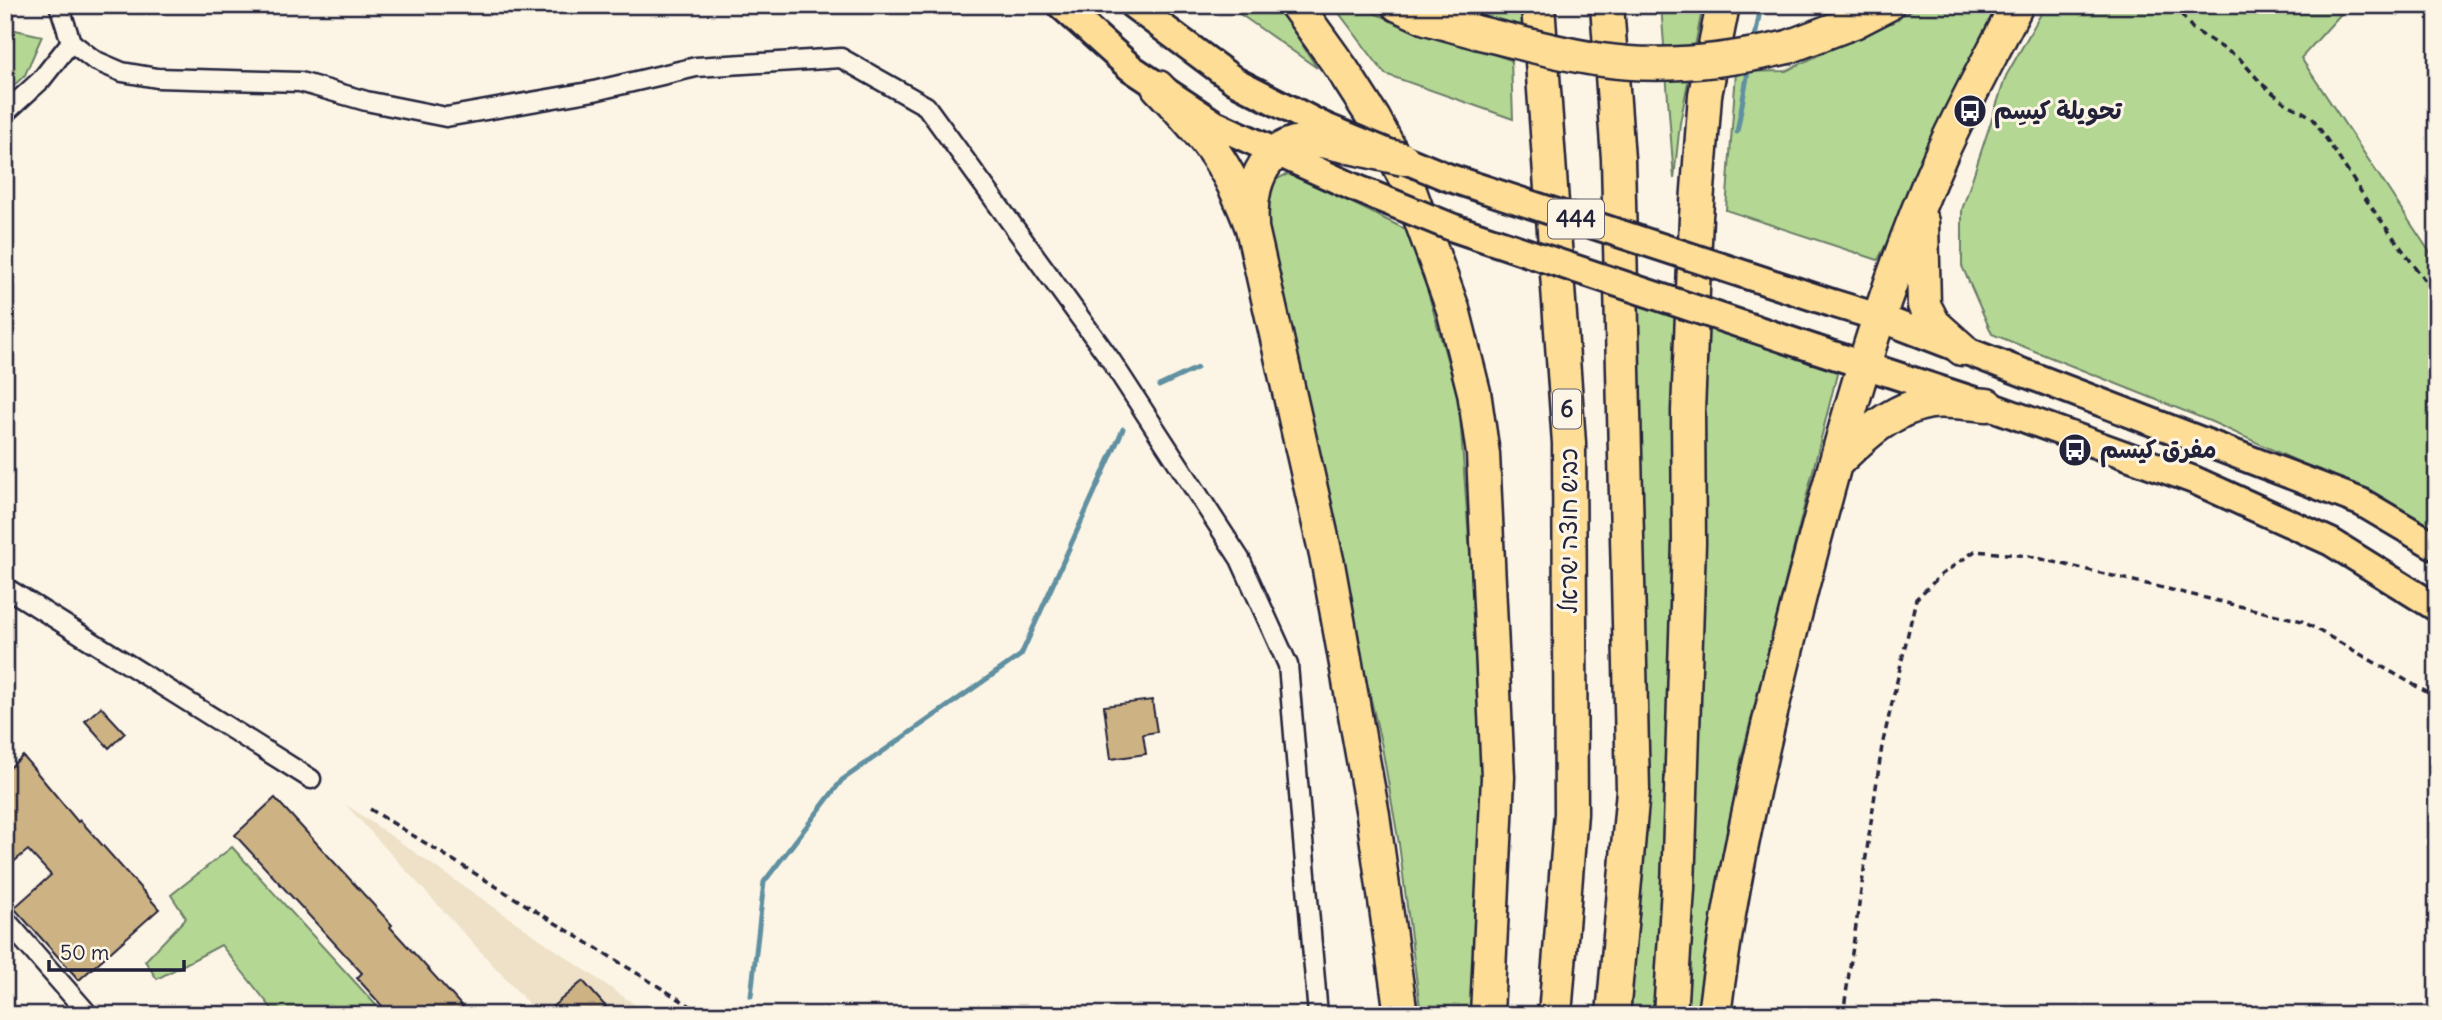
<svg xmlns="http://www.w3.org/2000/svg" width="2442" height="1020" font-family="Delius,'Playpen Sans Arabic','Playpen Sans Hebrew',sans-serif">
  <rect width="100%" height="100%" fill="#fcf5e5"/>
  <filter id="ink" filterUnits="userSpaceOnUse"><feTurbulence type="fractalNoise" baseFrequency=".0143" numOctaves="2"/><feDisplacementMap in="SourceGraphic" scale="14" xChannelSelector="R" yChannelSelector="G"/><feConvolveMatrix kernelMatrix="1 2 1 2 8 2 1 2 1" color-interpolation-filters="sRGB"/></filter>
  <g filter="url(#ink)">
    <path fill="#eee1c8" d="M345 804 650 1015H539Z"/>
    <path fill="#b4d893" stroke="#6b7d67" stroke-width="2" d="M1227 5H1277L1317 68Z
      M1333 5H1366L1376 14 1511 60 1513 119 1385 74Z
      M1440 5H1525L1527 26 1450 10Z
      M1661 5H1703L1680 123 1674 179Z
      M1922 5H2008L1878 260 1726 210 1736 72 1786 71Z
      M2046 5H2349L2301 58 2437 263V532L2393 505 2212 422 1992 334 1962 266V210L2006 76Z
      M11 29 42 36 25 75 5 94V30Z
      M1292 173 1411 232 1459 402 1478 665 1482 808 1470 1015H1421L1399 844 1382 747 1261 225C1264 196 1260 182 1292 173Z
      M1635 299 1839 366 1741 760 1701 1015H1626Z
      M232 847 385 1015H277L221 945 157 979 145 961 186 918 171 895Z"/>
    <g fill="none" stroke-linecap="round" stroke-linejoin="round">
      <path stroke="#6090a1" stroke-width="5" d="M1754 43 1761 5
        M1737 132 1749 66
        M1159 386 1197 368
        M751 996 764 882 842 780 1021 655 1123 429"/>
    </g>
    <path fill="#cdb384" stroke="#22223b" stroke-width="2" d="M1152 700 1157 732 1143 734 1146 754 1111 759 1104 706Z
      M101 707 125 733 109 748 85 721Z
      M23 756 78 822 80 820 159 909 79 980 14 908 51 875 28 850 5 869V772Z
      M275 798 392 925 390 927 470 1015H390L357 978 362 973 235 835Z
      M583 981 606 1007 596 1015H559L552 1007Z"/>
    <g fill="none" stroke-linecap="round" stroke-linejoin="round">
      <defs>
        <path id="minor" d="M59 5 71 42 94 60 122 72 157 78 300 82 366 101 446 117 594 91 696 67 841 58 926 106 1110 359 1240 559 1288 665 1318 1015
          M5 113 41 80 71 42
          M5 587 311 779
          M5 919 89 1015"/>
        <path id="primary" d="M1061 5 1131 68 1215 124 1353 187
          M1133 5 1235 81 1323 126
          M1832 303 1878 317 2361 502 2437 547
          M1815 349 1987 405 2194 480 2331 542 2437 608"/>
        <path id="motorway" d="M1296 5 1342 69 1374 119 1406 180 1453 309 1474 392 1483 454 1498 777 1487 1015
          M1398 5 1426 18 1476 32
          M1538 5 1569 443 1571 813 1555 1015
          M1607 5 1618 159 1633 790 1613 1015
          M1788 47 1854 22 1887 5
          M1158 87C1206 137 1228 163 1252 228L1328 564 1373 815 1401 1015
          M1922 222 1924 305 1934 324 1962 349
          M1252 224C1248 173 1275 130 1331 143
          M1835 464C1862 437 1892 408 1931 402 1949 400 1969 404 1987 405
          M1670 1015 1678 888 1689 543 1688 411 1696 217 1705 95 1723 5
          M1714 1015C1732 870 1766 729 1802 588 1840 442 1879 296 1940 157 1963 106 1991 56 2017 5"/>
      </defs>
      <use href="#minor" stroke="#22223b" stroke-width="23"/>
      <use href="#primary" stroke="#22223b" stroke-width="32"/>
      <use href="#motorway" stroke="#22223b" stroke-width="37"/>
      <path stroke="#22223b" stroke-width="3.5" stroke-dasharray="7 5" stroke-linecap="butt" d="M2174 5 2193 29 2240 59 2262 84 2284 102 2312 117 2369 204 2437 297
        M370 809 705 1015
        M1843 1015 1882 746 1916 599 1942 574 1975 551 2029 556 2302 621 2437 698"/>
      <use href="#minor" stroke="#fcf5e5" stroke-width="18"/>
      <use href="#primary" stroke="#fedd96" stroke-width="26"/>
      <use href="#motorway" stroke="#fedd96" stroke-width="32"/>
      <defs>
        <path id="primary-bridge" d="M1323 126 1447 177 1832 303
          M1353 187 1454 228 1815 349"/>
        <path id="motorway-bridge" d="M1476 32C1518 42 1559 54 1602 60 1663 69 1728 61 1788 47
          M1331 143 1403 159"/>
      </defs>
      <use href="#primary-bridge" stroke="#22223b" stroke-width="32" stroke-linecap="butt"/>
      <use href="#motorway-bridge" stroke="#22223b" stroke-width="37" stroke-linecap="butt"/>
      <use href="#primary-bridge" stroke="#fedd96" stroke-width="26"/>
      <use href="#motorway-bridge" stroke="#fedd96" stroke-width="32"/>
    </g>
  </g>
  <defs>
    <symbol id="bus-disc" viewBox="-11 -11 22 22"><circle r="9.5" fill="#22223b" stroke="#fcf5e5"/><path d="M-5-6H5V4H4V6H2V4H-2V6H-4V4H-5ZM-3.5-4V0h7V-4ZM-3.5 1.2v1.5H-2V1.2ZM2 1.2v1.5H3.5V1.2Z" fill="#fff"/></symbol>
  </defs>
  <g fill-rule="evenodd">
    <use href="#bus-disc" x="1951" y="92" width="38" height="38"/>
    <use href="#bus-disc" x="2056" y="431" width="38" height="38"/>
  </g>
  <g text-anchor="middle" stroke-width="6" stroke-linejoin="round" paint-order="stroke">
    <g fill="#fcf5e5" stroke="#63616e" stroke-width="2">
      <rect x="1548" y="199.5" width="56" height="39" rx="5"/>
      <rect x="1553" y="389.5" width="28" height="39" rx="5"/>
    </g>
    <g font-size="23" font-weight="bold" fill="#22223b">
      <text x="1576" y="227">444</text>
      <text x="1567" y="417">6</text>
    </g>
    <g font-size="24" font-weight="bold" fill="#22223b" stroke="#fcf5e5" text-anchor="start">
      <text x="1994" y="119">تحويلة كيسِم</text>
      <text x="2100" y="458">مفرق كيسم</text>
    </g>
    <g font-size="24" fill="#22223b" stroke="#fcf5e5">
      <text transform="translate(1569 531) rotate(-90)" y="8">כביש חוצה ישראל</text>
    </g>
  </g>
  <rect width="2442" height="1020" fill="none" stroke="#fcf5e5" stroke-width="28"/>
  <rect x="14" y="14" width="2414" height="992" fill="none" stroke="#22223b" stroke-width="2.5" filter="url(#ink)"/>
  <path d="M49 960v10h135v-10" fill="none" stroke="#22223b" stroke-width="3.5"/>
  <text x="60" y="960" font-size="21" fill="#22223b" stroke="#fcf5e5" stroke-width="5" paint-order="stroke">50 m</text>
</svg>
